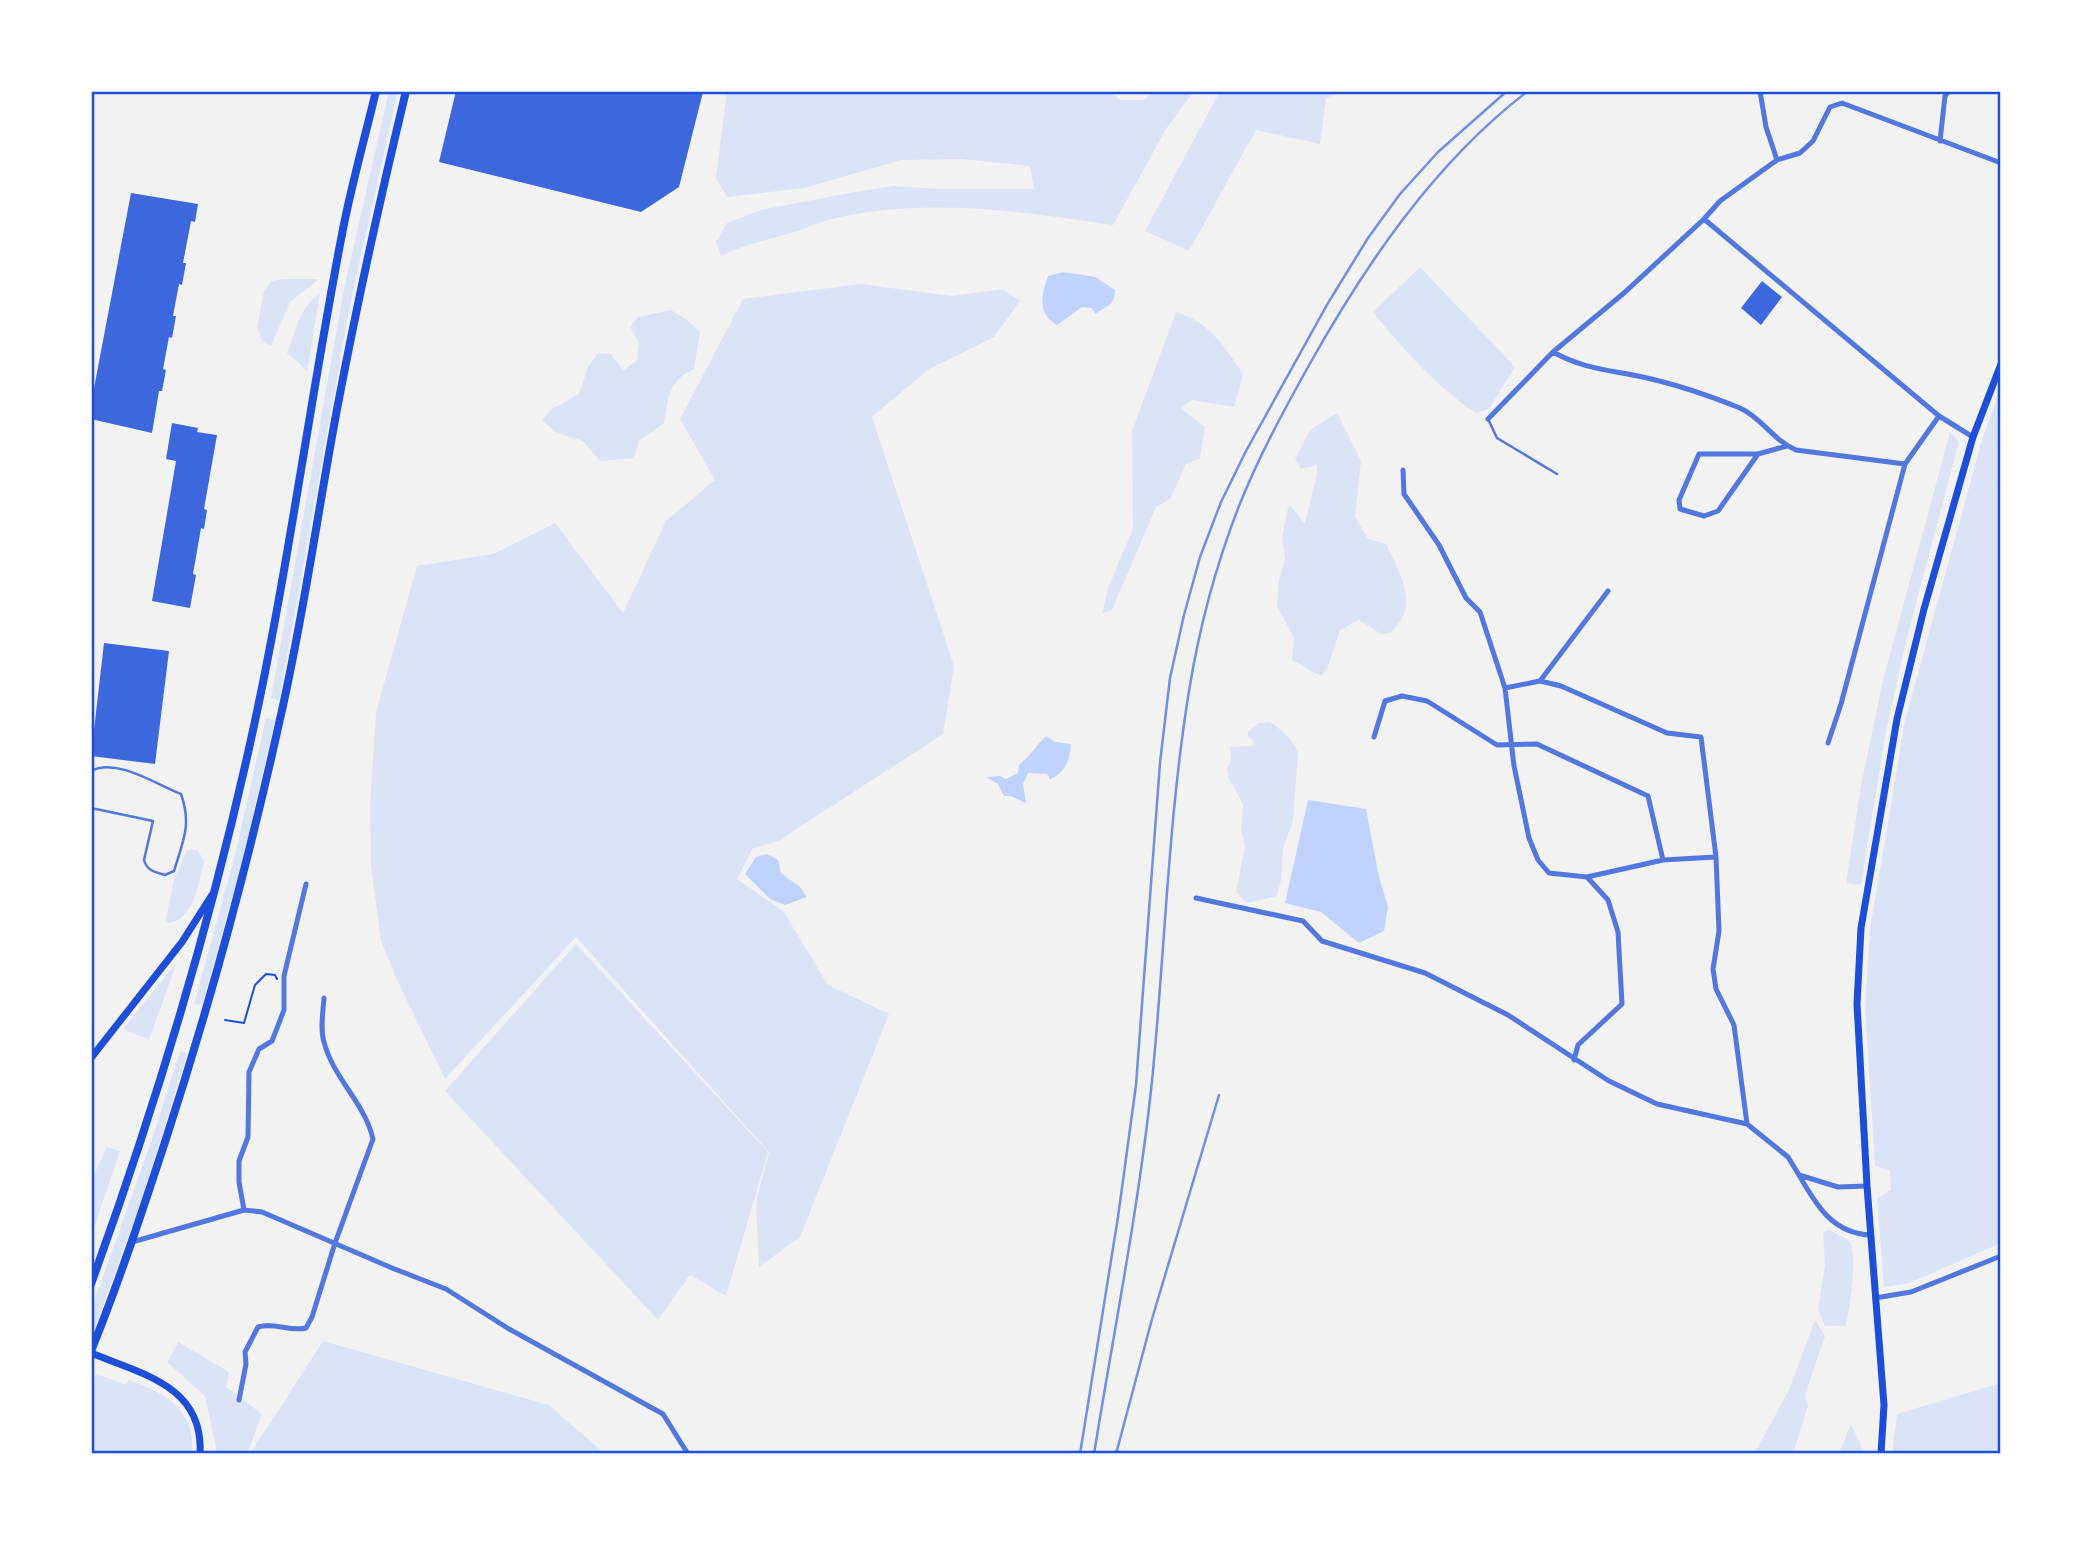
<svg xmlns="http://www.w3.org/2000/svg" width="2092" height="1545" font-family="'PT Sans Narrow',sans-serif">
  <rect width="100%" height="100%" fill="#f2f2f2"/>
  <path fill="#dbe4f7" d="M389 91H398L350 305 279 701 271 698 344 289Z
    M727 91H1109L1120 100H1145L1153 91H1194L1166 129 1113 225C1021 211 924 197 832 219 817 223 802 230 787 234 764 241 743 245 721 256L716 242 727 223 761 210 849 193 894 186 939 189H1034L1030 166 961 159 901 160 804 188 727 197 716 178Z
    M1220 91H1344L1326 98 1320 144 1256 130 1189 251 1145 231Z
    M1420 267 1515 367 1489 409 1476 413C1433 384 1406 352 1373 312Z
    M283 279H319L290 302 271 346 263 342 257 328 264 291 272 281Z
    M861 284 952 296 1003 289 1020 301 994 337 929 369 872 417 954 666 943 734 780 840 752 849 737 879 783 911 828 985 889 1014 800 1237 759 1267 756 1202 769 1152 576 937 445 1079 397 980 381 941 371 867 370 804 376 712 417 566 493 554 555 523 623 613 666 521 715 480 680 419 743 299Z
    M320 293 307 372 299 363 287 354C295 332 300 306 320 293Z
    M671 310 687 320 700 332 694 369C669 380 668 398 664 423L639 441 634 458 600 461 583 441 557 433 542 420 552 409 579 394 588 367 598 353 611 354 623 371 637 360 639 342 630 327 638 317Z
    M1176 312C1207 320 1226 348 1243 374L1234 407 1192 400 1180 408 1205 427 1200 458 1186 464 1170 499 1156 507 1112 610 1102 614 1108 588 1133 529 1132 431Z
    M2001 386V1243L1909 1283 1884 1287 1877 1198 1891 1190 1890 1171 1875 1166 1865 1006 1870 929 1905 721 1982 440Z
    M1337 413 1361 461 1355 517 1368 539 1386 544C1396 565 1416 598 1401 620 1398 625 1393 629 1390 633L1381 634 1359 620 1340 630 1327 669 1321 676 1292 660 1294 638 1277 606 1279 579 1285 559 1282 537 1288 508 1290 505 1305 524 1317 474V465L1301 469 1295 458 1311 429Z
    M1950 432 1959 442 1906 641 1885 737 1861 885 1846 883 1861 786 1882 684Z
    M266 718 275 720 243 859 202 1005 194 1004 235 855Z
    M1269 722C1281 728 1293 741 1298 753L1293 821 1283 848 1281 880 1277 896 1246 903 1236 892 1245 846 1241 829 1243 805 1228 776 1227 768 1231 760 1230 747 1252 746 1254 742 1248 736V732L1259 723Z
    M187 850H198L204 861C199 883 194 923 165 923L174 879Z
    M576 944 768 1152 726 1296 690 1275 658 1320 445 1091Z
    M177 962 149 1040 123 1029Z
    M180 1051 187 1054 142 1199 91 1338V1310L153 1136Z
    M107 1147 120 1151 91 1237V1181Z
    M1830 1230C1835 1234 1845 1237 1849 1242 1859 1254 1849 1310 1846 1326H1825L1818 1310 1825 1265 1823 1232Z
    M1815 1320 1825 1336 1805 1395 1808 1406 1793 1454H1754L1789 1390Z
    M323 1341 549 1405 605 1454H250Z
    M178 1342 229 1372 226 1387 262 1414 247 1454H214L216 1448 205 1396 167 1362Z
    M97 1374 126 1385 129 1380C167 1394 195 1408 192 1454H91V1386Z
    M2001 1383V1454H1892L1897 1414Z
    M1851 1424 1865 1454H1839Z"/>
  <path fill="#bfd3fe" d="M1063 272 1095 277 1115 290C1115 305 1107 306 1095 314L1092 308 1082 307 1057 325C1037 313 1041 295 1048 276Z
    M1046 736 1055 742 1071 744C1070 759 1066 773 1050 779L1047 774 1028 773 1023 784 1026 803 1011 796H1004L998 784 986 777 1000 776 1006 779 1018 773 1019 765C1031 755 1036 746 1046 736Z
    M1308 800 1366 809 1379 877 1388 907 1384 931 1359 943 1321 912 1285 903Z
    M767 854 778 860 781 873 800 887 807 897 785 905 770 899 745 874 756 857Z"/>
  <path fill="#3d67dc" d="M456 91H698L703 92 679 187 641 212 439 162Z
    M131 193 198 204 195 222 191 221 183 263H186L182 285 179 284 173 316H176L172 338 169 337 163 369 166 370 162 391H159L152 433 91 419V404Z
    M1762 281 1782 297 1761 325 1741 308Z
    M172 423 198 428 197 432 217 435 204 509 207 510 204 529 201 528 193 574 196 575 190 608 152 601 176 461 166 459Z
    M104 643 169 651 155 764 91 756Z"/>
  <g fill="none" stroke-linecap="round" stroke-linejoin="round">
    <path stroke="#1d4ed8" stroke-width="2" d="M225 1020 244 1023 255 985 266 974 275 975 277 979"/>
    <path stroke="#5277de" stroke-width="2.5" d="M1488 419 1497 438 1557 474
      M91 771C116 757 157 785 181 794 192 825 183 841 174 871L165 875C155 872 147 871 144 860L153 821 91 808"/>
    <path stroke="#5277de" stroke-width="5" d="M1760 91 1766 127 1777 160
      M1940 141 1945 96 1949 91
      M1704 219 1939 416 1973 437
      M1553 352C1585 370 1613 370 1647 378 1678 385 1710 396 1740 408 1762 418 1774 441 1796 450L1905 464
      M1488 419 1553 352 1624 293 1704 219 1720 201 1777 160 1800 153 1813 141 1830 107 1842 103 2001 163
      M1758 454 1718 511 1704 516 1680 509 1679 500 1699 454H1758L1787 446
      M1403 470 1404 494 1439 545 1466 598 1480 612 1505 688 1514 766 1529 838 1538 860 1549 873 1587 877 1608 900 1618 932 1622 1004 1578 1045 1574 1060
      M1540 681 1608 591
      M1505 688 1540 681 1561 686 1667 733 1701 737 1716 857 1719 931 1713 969 1716 989 1734 1025 1747 1124
      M1374 737 1385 701 1402 696 1427 701 1497 745 1537 744 1648 796 1663 860
      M1828 743 1841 704 1905 464 1939 416
      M1587 877 1663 860 1716 857
      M1196 898 1303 921 1322 941 1425 973 1508 1015 1609 1081 1657 1104 1747 1124 1788 1157 1799 1175 1838 1187 1867 1186
      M1799 1175C1816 1205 1833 1234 1871 1235
      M244 1210 239 1182V1161L248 1137 249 1072 259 1049 272 1041 284 1010V976L306 884
      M132 1242 244 1210 262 1212 392 1268 446 1289 509 1329 663 1414 688 1454
      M1875 1298 1911 1292 2001 1256
      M239 1400 246 1364 245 1352 258 1327C274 1322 290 1332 306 1328L312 1317 335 1243 373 1139C365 1103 333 1078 324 1042 320 1029 323 1012 324 998"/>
    <path stroke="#1d4ed8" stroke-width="7" d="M91 1058 182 942 212 895
      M91 1353C142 1374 204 1386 200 1454
      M1881 1454 1884 1405 1867 1186 1857 1004 1861 928 1897 719 1924 609 1973 437 2001 364"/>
    <path stroke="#1d4ed8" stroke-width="8" d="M91 1284C158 1100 214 912 255 721 290 558 311 393 343 229 352 183 365 137 376 91
      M91 1351C119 1282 142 1212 165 1142 211 1001 248 864 280 719 304 615 318 509 338 404 358 299 381 195 406 91"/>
    <path stroke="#7290e2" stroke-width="2.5" d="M1080 1454 1118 1217 1136 1085 1160 763 1170 678 1184 615 1200 557 1221 502 1246 451 1328 303 1368 238 1400 194 1438 152 1507 91
      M1094 1454C1114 1330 1139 1206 1152 1081 1165 951 1168 820 1189 691 1199 629 1216 565 1239 506 1258 458 1283 412 1308 367 1365 265 1434 163 1528 91
      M1116 1454 1152 1319 1219 1095"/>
  </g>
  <rect width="2092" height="1545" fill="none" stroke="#ffffff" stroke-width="186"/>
  <rect x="93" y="93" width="1906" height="1359" fill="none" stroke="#1d4ed8" stroke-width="2.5"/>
</svg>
